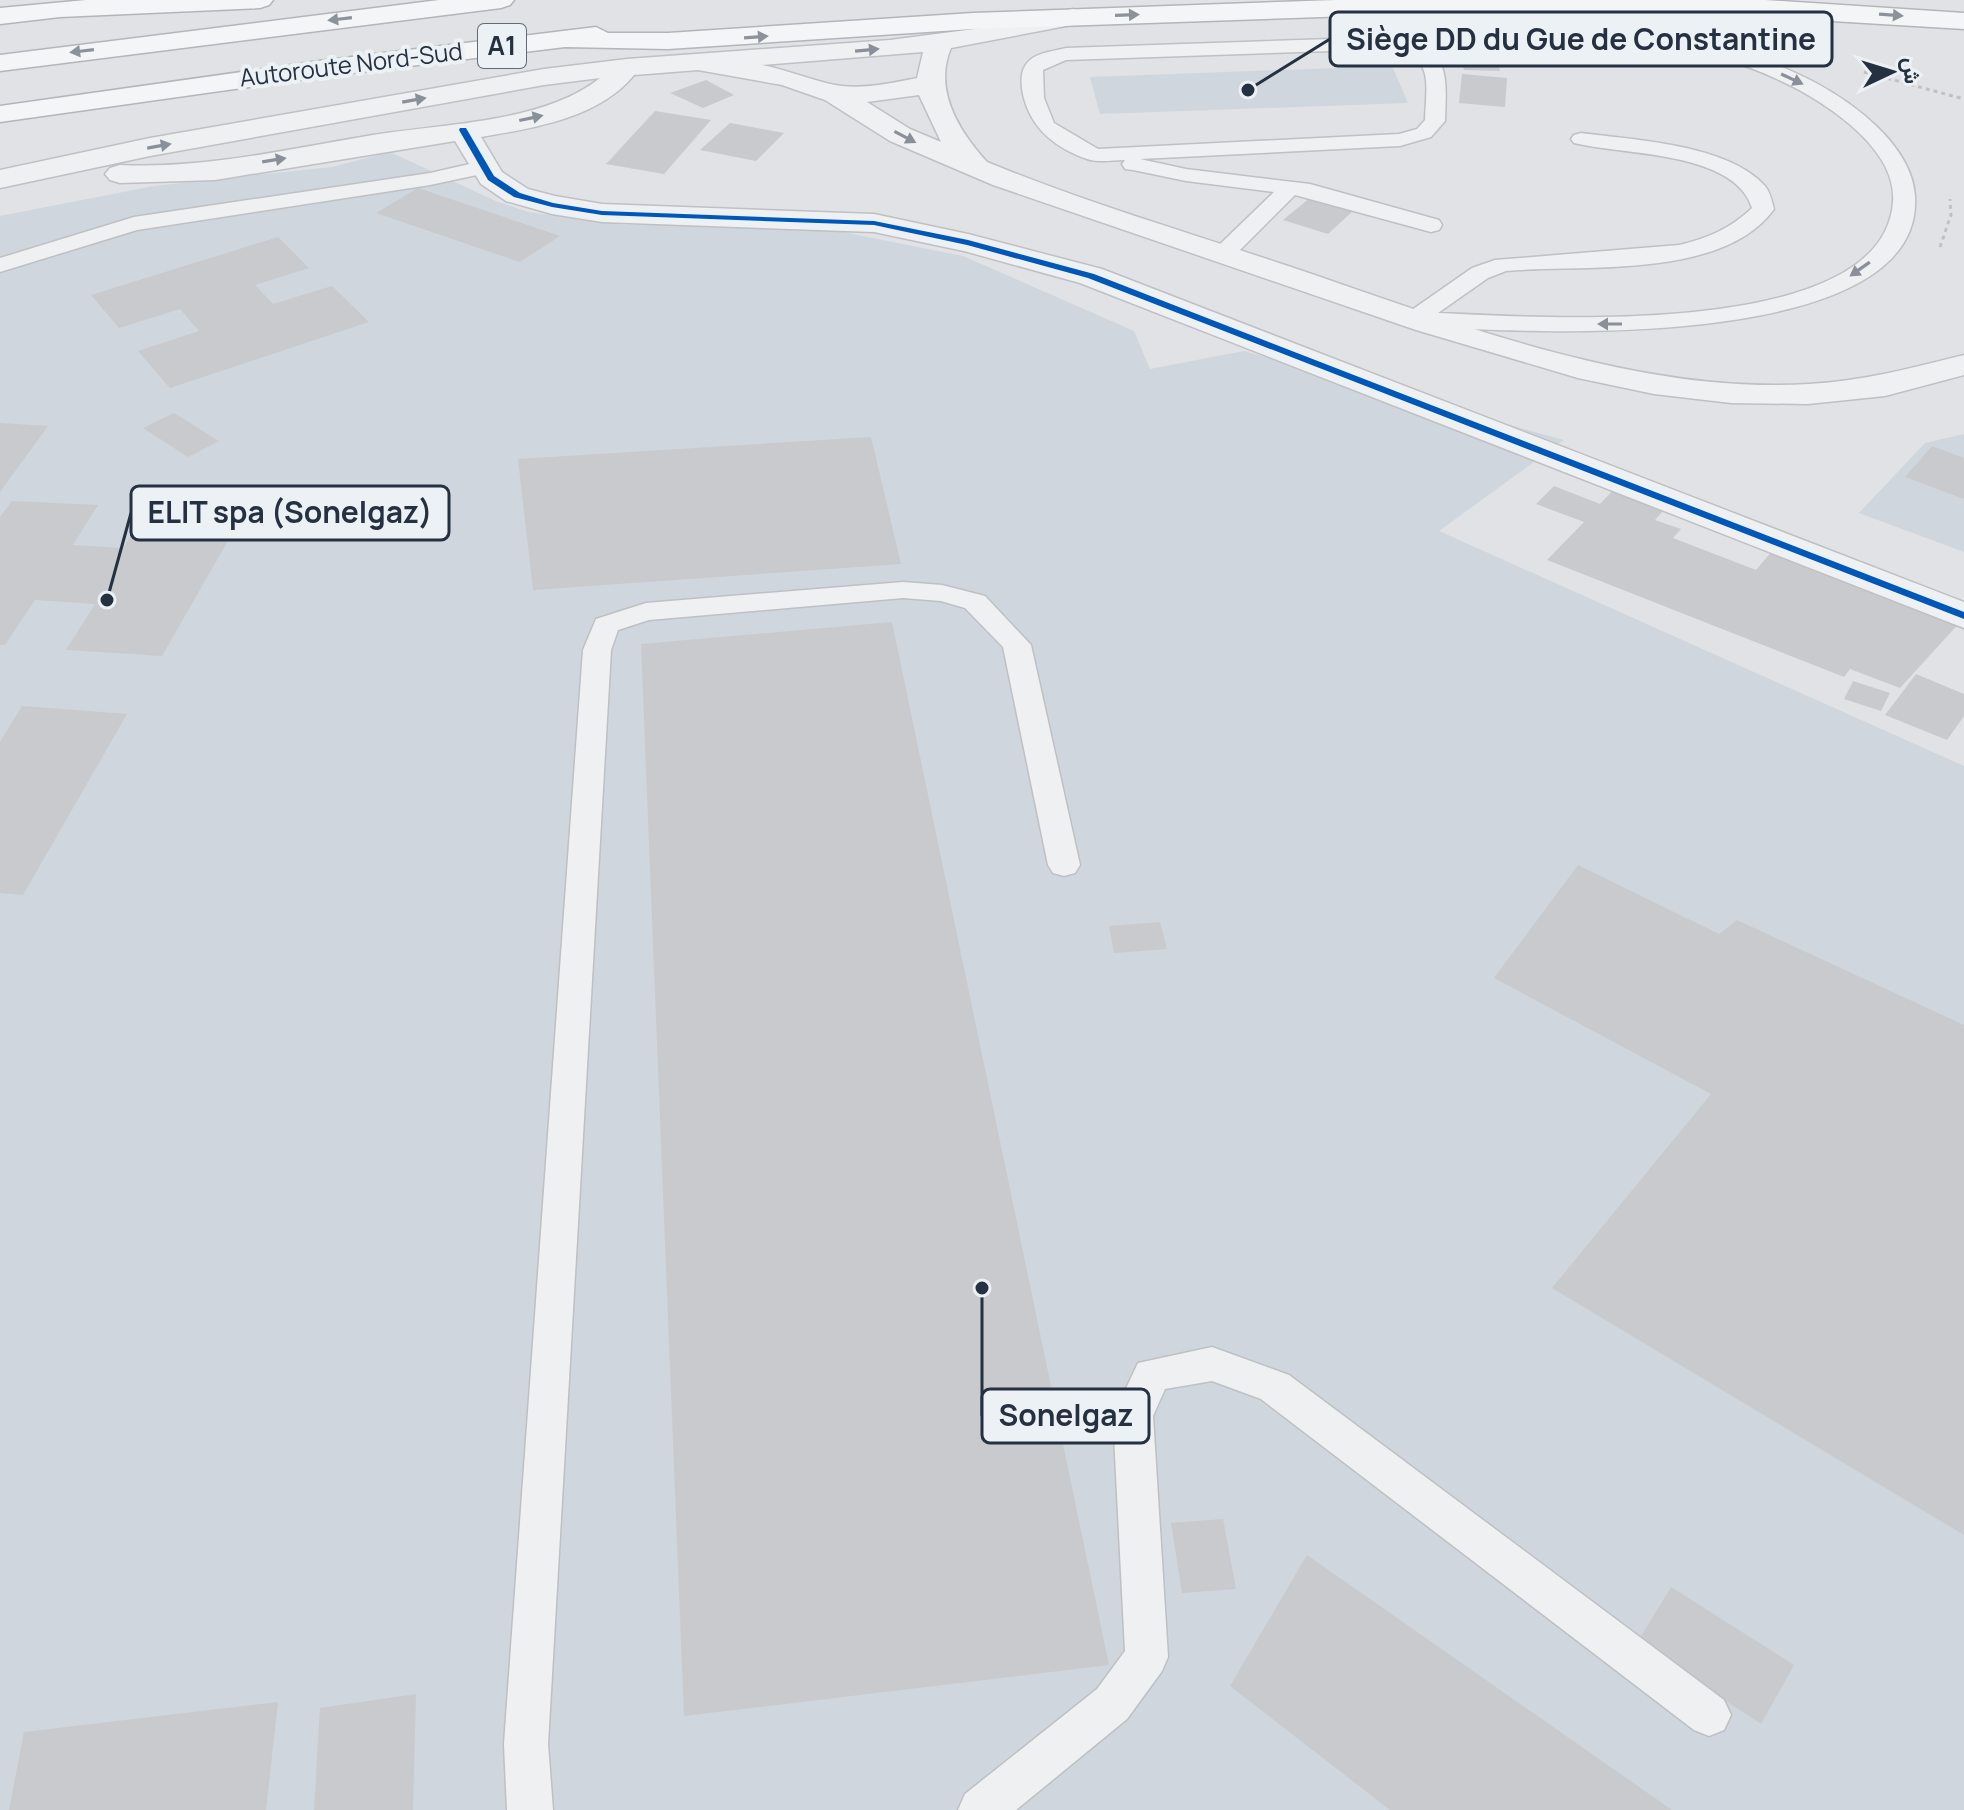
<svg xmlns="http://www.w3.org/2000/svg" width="1964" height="1810" font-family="Manrope,Vazirmatn,sans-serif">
  <rect width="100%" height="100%" fill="#e0e2e5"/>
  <path fill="#d0d6dd" d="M1392 66 1408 103 1100 114 1090 77Z
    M390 152 498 202 528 212 626 225H807L963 256 1134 331 1150 369 1244 351 1564 440 1439 531 1964 766V1810H0V216L154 186 332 167Z
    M1964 434V552L1859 513 1925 443Z"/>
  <path fill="#c8cace" d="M1460 55 1496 56 1500 71 1464 70Z
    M1462 74 1507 78 1505 107 1459 103Z
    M706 80 734 95 703 108 670 93Z
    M655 111 711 120 664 174 606 164Z
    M730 123 784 133 756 161 700 150Z
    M418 188 560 236 520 262 376 213Z
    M1311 197 1354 210 1328 234 1283 220Z
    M278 237 309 268 255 285 273 304 332 286 369 322 170 388 138 351 199 331 180 309 119 328 91 295Z
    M174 413 219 441 188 457 143 428Z
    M0 423 48 426 0 492Z
    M871 437 901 564 533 590 518 459Z
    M1932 446 1964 458V499L1905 477Z
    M1554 486 1600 504 1617 486 1668 505 1655 520 1681 529 1673 538 1756 570 1773 550 1962 620 1900 688 1850 669 1844 677 1547 560 1584 522 1536 504Z
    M12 501 98 505 73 545 123 548 151 505 245 511 162 656 66 650 95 604 35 600 5 645H0V517Z
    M892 622 1109 1665 684 1716 641 644Z
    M1916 674 1964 694V716L1947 740 1885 715Z
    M1853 681 1890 693 1881 711 1844 699Z
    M22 706 127 714 23 895 0 893V742Z
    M1578 865 1719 934 1737 920 1964 1025V1535L1552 1288 1711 1094 1494 978Z
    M1160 922 1167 949 1114 953 1109 926Z
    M1223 1519 1236 1589 1182 1593 1171 1523Z
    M1307 1555 1672 1810H1390L1230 1686Z
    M1671 1587 1794 1665 1761 1724 1637 1643Z
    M416 1694 413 1810H314L320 1708Z
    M278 1702 266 1810H9L24 1732Z"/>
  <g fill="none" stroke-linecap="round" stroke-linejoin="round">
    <defs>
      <path id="lane" d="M1499 0C1604 20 1718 32 1814 82 1854 103 1912 146 1915 196 1924 341 1587 333 1496 330 1467 328 1434 331 1406 324L1402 319 1406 314 1472 268 1495 260 1679 245C1708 238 1730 229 1752 208 1735 151 1622 155 1574 143L1571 139 1574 135 1581 133C1633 140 1728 144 1765 186 1770 192 1772 201 1774 209 1723 280 1584 264 1506 271L1488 278 1438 313C1534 317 1883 342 1893 202 1897 153 1838 112 1801 91 1706 39 1595 36 1492 10L1490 6 1492 2Z
        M1391 37C1449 48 1447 68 1445 121L1431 137 1400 146 1140 159 1186 169 1310 184 1439 220 1442 225 1439 230 1431 232 1295 195 1231 259H1215L1212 254 1215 249 1274 192 1186 181 1133 170 1125 169 1122 164 1125 160C1113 160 1099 163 1087 159 1053 147 1028 126 1022 89 1021 78 1021 68 1030 60 1039 52 1055 51 1066 48ZM1391 49C1435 57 1426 83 1425 120L1417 129 1399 134 1098 149 1054 123 1044 98 1043 70 1066 60Z
        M483 161 491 162 494 167 491 172 430 185 137 230 0 272V258L134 217 430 173Z
        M903 582 942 585 985 596 1031 645 1080 865 1075 873 1064 876 1053 873 1048 865 1003 647 965 608 941 601 903 598 649 620 618 630 611 650 548 1744 553 1810H507L504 1744 583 650 596 619 646 603Z
        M1212 1347 1289 1375 1724 1700 1731 1715 1724 1730 1709 1736 1694 1730 1261 1399 1212 1381 1165 1389 1153 1416 1168 1657 1162 1671 1127 1719 1016 1810H958L965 1794 1097 1689 1125 1651 1113 1416 1138 1363Z"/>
      <path id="street" d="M1073 9 1082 11 1086 17 1082 23 951 48C933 90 959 131 987 162 1084 202 1186 232 1285 265 1449 320 1634 395 1809 384 1863 381 1912 368 1964 355V375L1885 396 1808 404 1731 403 1654 394 1578 378 1416 330 993 185 890 141 825 100 782 85 698 70 634 75C599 118 534 128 481 137L502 172 528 189 555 196 602 204 874 214 968 234 1102 269 1964 602V628L1080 283 964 251 874 232 602 222 552 214 506 201 481 184 455 141 215 180 120 183 110 180 105 174 110 168 120 165C206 169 288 149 373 135 442 124 544 123 600 78L544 85 150 156 0 188V170L150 138 544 69 627 59 890 40 982 28ZM923 52 917 78C892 83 861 90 835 85 811 80 787 70 762 65ZM919 95 941 142 910 129 867 102Z"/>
      <path id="highway" d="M86 0H273L269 5 260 8 60 17 0 24V8Z
        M439 0H514L510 5 501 8 0 71V55Z
        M1336 0H1765L1964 13V29L1716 14 1469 12 973 29 668 49 565 47 319 77 0 122V106L319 61 596 27 608 33H668L973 13Z"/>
    </defs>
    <use href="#lane" stroke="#bec0c3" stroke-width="3"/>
    <use href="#street" stroke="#bec0c3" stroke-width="3"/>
    <use href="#highway" stroke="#b2b5ba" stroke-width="3"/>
    <path stroke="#bfc1c5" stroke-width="3" stroke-dasharray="4 4" stroke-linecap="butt" d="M1864 72 1964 99
      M1940 247 1951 215 1950 199"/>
    <use href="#lane" fill="#eff0f2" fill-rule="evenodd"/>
    <use href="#street" fill="#eff0f2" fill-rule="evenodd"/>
    <use href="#highway" fill="#f4f5f6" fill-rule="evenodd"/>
    <defs>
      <path id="cycleway" d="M460 128H466L494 176 520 193 553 203 602 211 874 221 968 240 1094 274 1964 612V619L1088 278 967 245 874 225 602 215 552 207 514 197 488 180 459 130Z"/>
    </defs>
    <use href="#cycleway" stroke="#ecf1f6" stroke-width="5"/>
    <use href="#cycleway" fill="#0057b8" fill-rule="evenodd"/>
  </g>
  <defs><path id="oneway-solid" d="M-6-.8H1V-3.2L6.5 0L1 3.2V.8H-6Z" transform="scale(2)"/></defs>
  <g fill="#8c929b">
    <use href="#oneway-solid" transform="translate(1127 15) rotate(-2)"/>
    <use href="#oneway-solid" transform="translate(1891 15) rotate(4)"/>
    <use href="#oneway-solid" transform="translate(340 19) rotate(173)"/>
    <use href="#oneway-solid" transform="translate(756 37) rotate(-4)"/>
    <use href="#oneway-solid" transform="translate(82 51) rotate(173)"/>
  </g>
  <g fill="#8a9099">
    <use href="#oneway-solid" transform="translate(867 50) rotate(-5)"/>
    <use href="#oneway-solid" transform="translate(1792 79) rotate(25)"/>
    <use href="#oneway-solid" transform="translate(414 100) rotate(-10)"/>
    <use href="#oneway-solid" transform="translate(531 118) rotate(-12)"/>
    <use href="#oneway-solid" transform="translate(905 137) rotate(28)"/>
    <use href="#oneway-solid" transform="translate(159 146) rotate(-10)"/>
    <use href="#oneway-solid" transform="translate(274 160) rotate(-9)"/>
    <use href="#oneway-solid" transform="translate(1860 269) rotate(145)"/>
    <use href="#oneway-solid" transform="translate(1610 324) rotate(-180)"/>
  </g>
  <g text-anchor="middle" stroke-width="8" stroke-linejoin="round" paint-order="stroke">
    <g font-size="24" fill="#253040" stroke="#ecf1f6">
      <text transform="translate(351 65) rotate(-7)" y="8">Autoroute Nord-Sud</text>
    </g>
    <rect fill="#ecf1f6" stroke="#616a77" stroke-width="2" x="478" y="24" width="48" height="44" rx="6"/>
    <g font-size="26" font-weight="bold" fill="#253040">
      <text x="502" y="55">A1</text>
    </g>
  </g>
  <path fill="none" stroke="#253040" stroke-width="3" d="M1248 90L1330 39M107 600L131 513M982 1288L982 1416"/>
  <g fill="#253040" stroke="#ecf1f6" stroke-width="3">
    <circle cx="1248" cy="90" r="8"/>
    <circle cx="107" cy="600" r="8"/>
    <circle cx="982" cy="1288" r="8"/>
  </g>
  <g fill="#ecf1f6" stroke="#253040" stroke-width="3">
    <rect x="1330" y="12" width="502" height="54" rx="8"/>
    <rect x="131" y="486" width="318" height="54" rx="8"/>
    <rect x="982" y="1389" width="167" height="54" rx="8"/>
  </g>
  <g font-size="30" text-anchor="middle" font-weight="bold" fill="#253040">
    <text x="1581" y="50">Siège DD du Gue de Constantine</text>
    <text x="290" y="523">ELIT spa (Sonelgaz)</text>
    <text x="1066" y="1426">Sonelgaz</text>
  </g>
  <g transform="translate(1892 72) rotate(86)" stroke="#ecf1f6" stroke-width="6" paint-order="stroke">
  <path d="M0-6L14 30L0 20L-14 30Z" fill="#253040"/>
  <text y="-12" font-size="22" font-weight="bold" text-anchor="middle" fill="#253040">ش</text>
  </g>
</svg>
